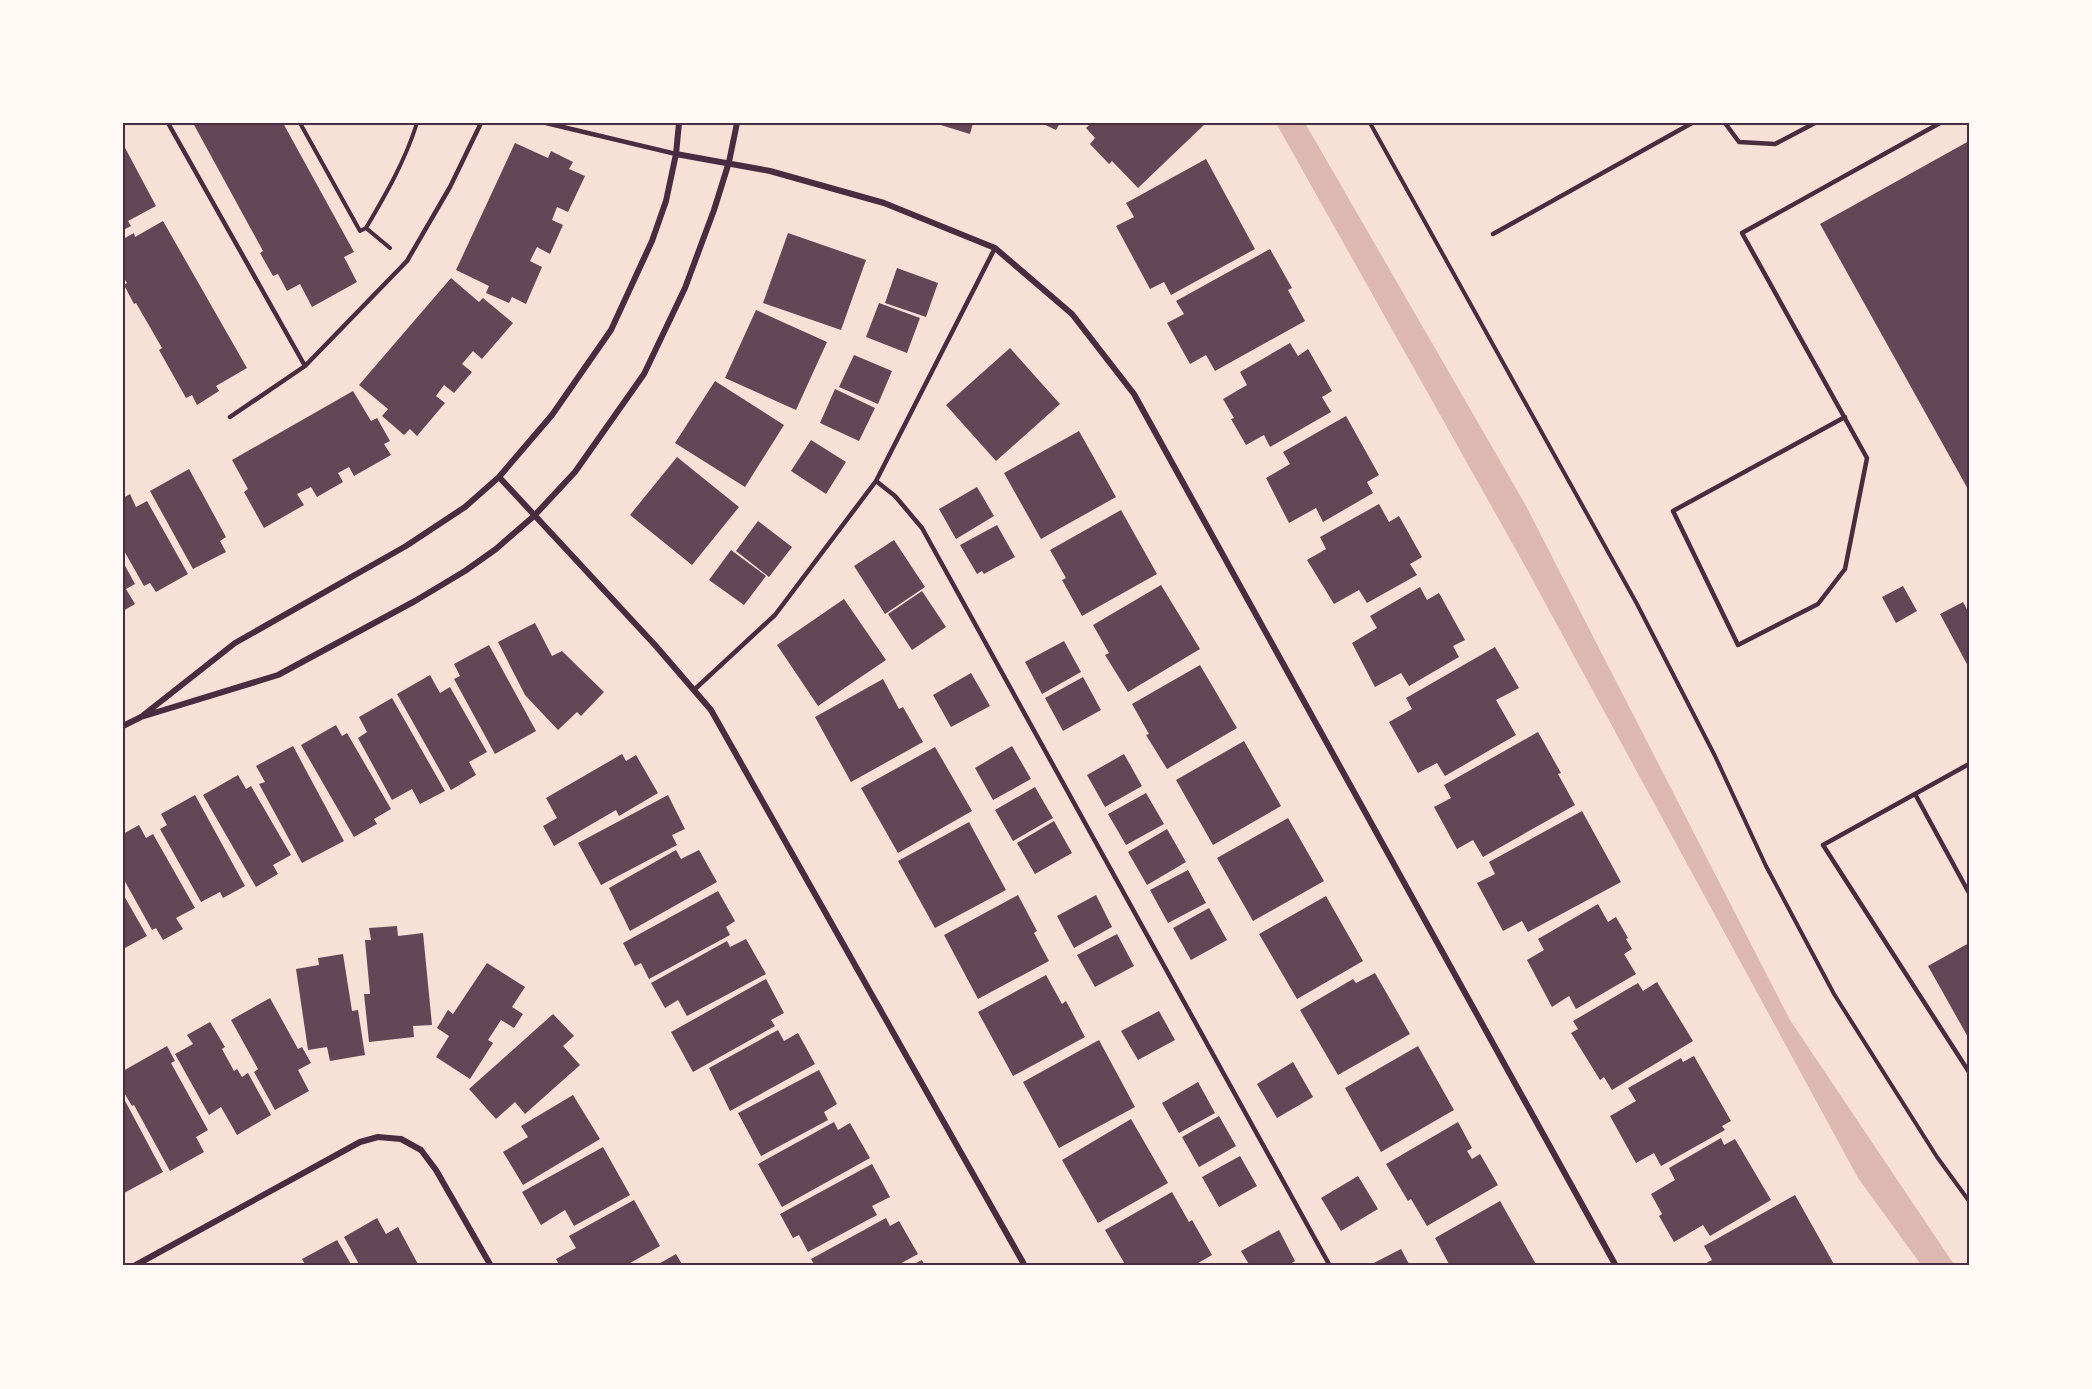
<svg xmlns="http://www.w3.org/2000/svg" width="2092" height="1389" font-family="Figtree,sans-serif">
  <rect width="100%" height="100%" fill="#f7e1d7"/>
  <path fill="#dcb8b0" d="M1276 123H1305L1525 504 1790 1020 1955 1266H1922L1858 1178 1525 566Z"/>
  <path fill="#644757" d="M193 123H283L354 252 344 257 357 282 312 307 300 284 287 291 278 274 273 276 260 253 263 251Z
    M934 123H973L970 134Z
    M1041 123H1060L1056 130Z
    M1091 123H1206L1138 188 1112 161 1109 164 1090 144 1095 138 1086 128Z
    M1969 141V491L1820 224Z
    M515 143 548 158 551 151 573 162 569 169 585 176 568 212 557 207 552 220 563 225 550 254 537 247 530 261 542 267 526 304 512 297 509 303 486 293 489 286 456 270Z
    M123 144 156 206 128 221 131 226 123 230Z
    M1206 159 1255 249 1171 295 1164 282 1150 289 1116 226 1134 217 1126 203Z
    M163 221 247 368 216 386 219 391 197 405 192 395 186 398 159 350 162 348 136 303 134 304 124 285 127 283 123 277V239L134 233 135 237Z
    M788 233 866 260 841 330 763 303Z
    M1270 249 1292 288 1288 290 1305 321 1215 371 1206 355 1190 364 1167 323 1184 314 1176 301Z
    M897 268 938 283 926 317 885 303Z
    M451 278 479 302 483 298 513 323 482 359 473 351 462 364 472 372 454 393 444 385 436 396 445 403 417 436 410 429 404 435 382 416 388 409 359 385Z
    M879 303 920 318 907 353 866 337Z
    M756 310 827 342 796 410 725 378Z
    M1290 343 1298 356 1308 349 1332 391 1322 397 1331 412 1270 447 1264 435 1246 445 1231 419 1234 418 1223 399 1247 385 1240 372Z
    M1010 348 1060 404 996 461 946 405Z
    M854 355 892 371 878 404 839 387Z
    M715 381 784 425 745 487 675 443Z
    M835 389 875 408 859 441 820 423Z
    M353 391 371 421 377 418 390 441 384 444 391 455 354 476 349 467 338 473 343 482 317 497 311 487 297 494 304 505 264 528 244 492 248 489 232 460Z
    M1346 416 1379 475 1367 482 1373 493 1323 522 1316 508 1289 523 1266 478 1290 464 1283 452Z
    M1079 431 1116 497 1041 539 1004 473Z
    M811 440 846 462 826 494 791 471Z
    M677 457 739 507 692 565 630 515Z
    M189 469 226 537 220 541 226 552 193 569 150 491Z
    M977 487 994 516 956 539 939 509Z
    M130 494 136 507 147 501 188 574 156 592 150 583 144 586 123 549V498Z
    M1379 504 1389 522 1399 516 1422 557 1410 564 1417 575 1367 603 1359 590 1334 604 1307 560 1326 549 1320 537Z
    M1121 510 1157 574 1082 616 1062 580 1066 578 1050 550Z
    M758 521 792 547 769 577 736 551Z
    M997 525 1015 557 984 574 982 571 977 574 960 545Z
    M894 540 925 587 885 614 854 566Z
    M731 550 766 576 744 605 709 580Z
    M123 562 135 584 126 589 135 604 123 611Z
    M1161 585 1200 649 1128 692 1105 655 1109 653 1093 625Z
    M1903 586 1917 611 1896 623 1882 597Z
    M1420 587 1427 600 1439 593 1465 640 1453 646 1459 657 1409 686 1401 673 1375 687 1352 643 1377 628 1370 616Z
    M922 591 946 627 912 650 888 614Z
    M844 599 886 660 818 706 777 645Z
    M1963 602 1969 613V668L1940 614Z
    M535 623 552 656 562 651 604 692 581 716 577 712 558 730 525 695 498 642Z
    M1064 641 1081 672 1042 694 1025 662Z
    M489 645 536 731 495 754 454 679 460 676 454 664Z
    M1495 647 1519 688 1496 700 1516 735 1445 776 1437 763 1418 773 1389 722 1412 709 1406 698Z
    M1200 665 1237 728 1167 769 1146 735 1149 734 1132 704Z
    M971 673 990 706 951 727 933 695Z
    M430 675 440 693 450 687 487 752 469 762 476 775 451 790 397 694Z
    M1083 677 1101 710 1063 731 1045 698Z
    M883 679 899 709 903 707 923 742 851 782 815 717Z
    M392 698 445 791 420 804 412 789 392 800 358 738 367 732 359 717Z
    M336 725 342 736 347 733 391 809 374 819 377 824 354 837 301 745Z
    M1538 732 1561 773 1558 774 1575 805 1483 857 1473 840 1457 849 1434 807 1451 798 1444 785Z
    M1244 741 1281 806 1213 845 1176 780Z
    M293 746 344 841 302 863 259 784 265 782 256 766Z
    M1012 746 1031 779 993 800 975 768Z
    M935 747 972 811 898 853 861 788Z
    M622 754 626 761 636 755 658 793 619 816 616 810 554 846 543 826 557 818 546 798Z
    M1124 754 1142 786 1105 807 1087 775Z
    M238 775 246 789 251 786 291 855 273 865 278 874 256 887 203 795Z
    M1035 787 1053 818 1013 841 995 810Z
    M1146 793 1164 824 1126 845 1108 814Z
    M195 795 245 886 223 898 220 892 201 902 160 829 167 825 161 814Z
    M668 795 685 829 672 835 677 845 601 885 578 843Z
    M1582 811 1621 882 1528 932 1522 921 1503 931 1477 883 1495 874 1489 862Z
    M1288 818 1324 881 1253 921 1217 858Z
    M1054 821 1072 853 1035 874 1017 843Z
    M969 822 1006 890 935 928 898 861Z
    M139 825 146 838 153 834 195 908 176 918 183 929 163 940 156 928 152 930 123 878V834Z
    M1167 829 1186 862 1147 885 1128 852Z
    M676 850 681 859 699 850 717 882 630 931 609 888Z
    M1188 870 1206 903 1168 923 1150 890Z
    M718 891 735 921 726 927 730 935 649 979 641 963 635 966 623 943Z
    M123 894 147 936 125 948 123 945Z
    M1018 895 1037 931 1034 933 1049 961 978 999 944 935Z
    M1096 895 1112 927 1074 948 1057 916Z
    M1326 896 1363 961 1297 999 1259 934Z
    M1598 904 1608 922 1616 917 1628 938 1626 939 1632 949 1624 954 1636 974 1576 1009 1569 996 1552 1007 1527 960 1544 950 1538 939Z
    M1209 908 1227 940 1191 960 1173 928Z
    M397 926 398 936 423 933 432 1025 413 1026 414 1037 369 1042 364 994H370L365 940H371L369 928Z
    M1117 934 1134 966 1095 987 1077 955Z
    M746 939 766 974 687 1016 678 1000 665 1008 651 983 727 941 730 947Z
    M1969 943V1039L1928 966Z
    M343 954 352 1011 358 1010 365 1055 330 1061 327 1047 308 1050 296 969 319 965 318 958Z
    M487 963 525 987 512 1007 523 1014 514 1028 501 1020 488 1040 493 1043 470 1079 436 1057 449 1036 437 1028 448 1010 453 1014Z
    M1375 973 1410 1034 1338 1075 1300 1010 1353 979 1356 983Z
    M1046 975 1062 1004 1066 1001 1085 1037 1013 1076 978 1012Z
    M766 979 784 1013 771 1020 775 1026 693 1072 671 1032Z
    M1657 982 1693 1041 1612 1090 1604 1077 1600 1080 1571 1033 1578 1029 1573 1021 1638 983 1643 991Z
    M270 998 298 1049 302 1047 311 1063 298 1070 309 1091 275 1110 254 1072 258 1069 231 1020Z
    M1159 1011 1175 1040 1138 1060 1121 1031Z
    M553 1014 574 1036 563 1046 580 1065 525 1114 515 1102 496 1119 469 1089Z
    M210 1022 225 1047 222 1049 234 1071 237 1069 242 1077 248 1073 271 1115 237 1135 221 1107 209 1115 175 1054 193 1044 187 1035Z
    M778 1030 784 1041 798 1033 815 1064 730 1111 709 1068Z
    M1099 1040 1135 1107 1059 1148 1023 1082Z
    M167 1046 175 1061 171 1063 208 1130 196 1137 204 1152 170 1171 134 1105 132 1106 123 1091V1071Z
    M1418 1046 1454 1110 1381 1152 1345 1088Z
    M1694 1056 1731 1121 1722 1126 1725 1130 1661 1166 1654 1153 1636 1163 1610 1116 1636 1101 1628 1088 1681 1058 1683 1062Z
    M1293 1062 1313 1097 1277 1118 1257 1084Z
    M819 1070 837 1104 824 1112 828 1120 761 1156 738 1113Z
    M1198 1082 1215 1113 1179 1133 1162 1103Z
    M573 1095 600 1139 523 1185 503 1152 528 1137 521 1126Z
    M123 1097 163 1172 124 1193 123 1191Z
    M1219 1116 1236 1146 1199 1167 1182 1137Z
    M1131 1119 1168 1183 1098 1223 1062 1160Z
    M834 1122 838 1130 850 1123 870 1158 782 1207 758 1164Z
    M1458 1122 1472 1148 1467 1151 1472 1159 1480 1154 1498 1185 1427 1226 1411 1199 1408 1201 1386 1164Z
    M1721 1138 1724 1145 1735 1139 1771 1200 1710 1236 1703 1225 1674 1242 1659 1216 1662 1214 1651 1194 1675 1180 1669 1168Z
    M603 1147 630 1195 574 1226 565 1210 541 1225 522 1192Z
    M1240 1156 1257 1186 1219 1207 1202 1177Z
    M872 1164 890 1197 872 1206 877 1215 808 1252 799 1235 793 1238 780 1214Z
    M1358 1176 1378 1209 1341 1231 1321 1198Z
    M1172 1192 1189 1222 1192 1220 1212 1255 1193 1266H1126L1105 1230Z
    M1795 1195 1835 1266H1700L1712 1260 1704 1246Z
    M634 1200 660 1246 625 1266H560L556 1259 576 1248 569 1236Z
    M1500 1201 1537 1266H1450L1435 1238Z
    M377 1218 386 1234 398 1227 419 1266H360L344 1237Z
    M886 1218 890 1226 899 1221 918 1254 896 1266H815L811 1259Z
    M1279 1230 1295 1261 1287 1266H1250L1241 1251Z
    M337 1240 352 1266H306L302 1259Z
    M1401 1249 1410 1266H1368Z
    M676 1254 683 1266H655Z
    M922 1260 925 1266H910Z"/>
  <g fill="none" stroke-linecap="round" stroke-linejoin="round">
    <path stroke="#4a2c40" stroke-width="4" d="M300 123 360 231 366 228 390 248
      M1370 123 1637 604 1715 756 1766 866 1834 994 1937 1157 1969 1201
      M366 228C386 194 405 161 417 123"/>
    <path stroke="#4a2c40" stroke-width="4.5" d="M168 123 305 366 407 261 450 187 481 123
      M546 123 676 154
      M1725 123 1739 142 1775 144 1815 123
      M1493 234 1692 123
      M995 248 876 481 895 496 922 528 1330 1266
      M230 417 305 366
      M1845 417 1673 511 1738 645 1818 604 1845 569 1867 458 1742 233 1940 123
      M694 690 775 615 876 481
      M1969 764 1823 845 1969 1072
      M1915 794 1969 893"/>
    <path stroke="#4a2c40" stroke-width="6" d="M676 154 770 171 884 203 995 248 1072 314 1134 394 1616 1266
      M499 477 655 645 711 710 1025 1266
      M141 717 278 675 415 601 465 571 496 549 534 516 575 472 644 374 685 288 714 210 729 162 737 123
      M123 726 141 717 235 643 406 546 465 507 499 477 552 415 611 330 652 241 666 201 676 154 679 123
      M134 1266 360 1142 378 1137 401 1139 421 1150 436 1170 491 1266"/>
  </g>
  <rect width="2092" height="1389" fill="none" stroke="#fffaf5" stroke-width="249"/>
  <rect x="124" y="124" width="1844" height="1140" fill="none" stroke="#4a2c40" stroke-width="2"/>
</svg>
